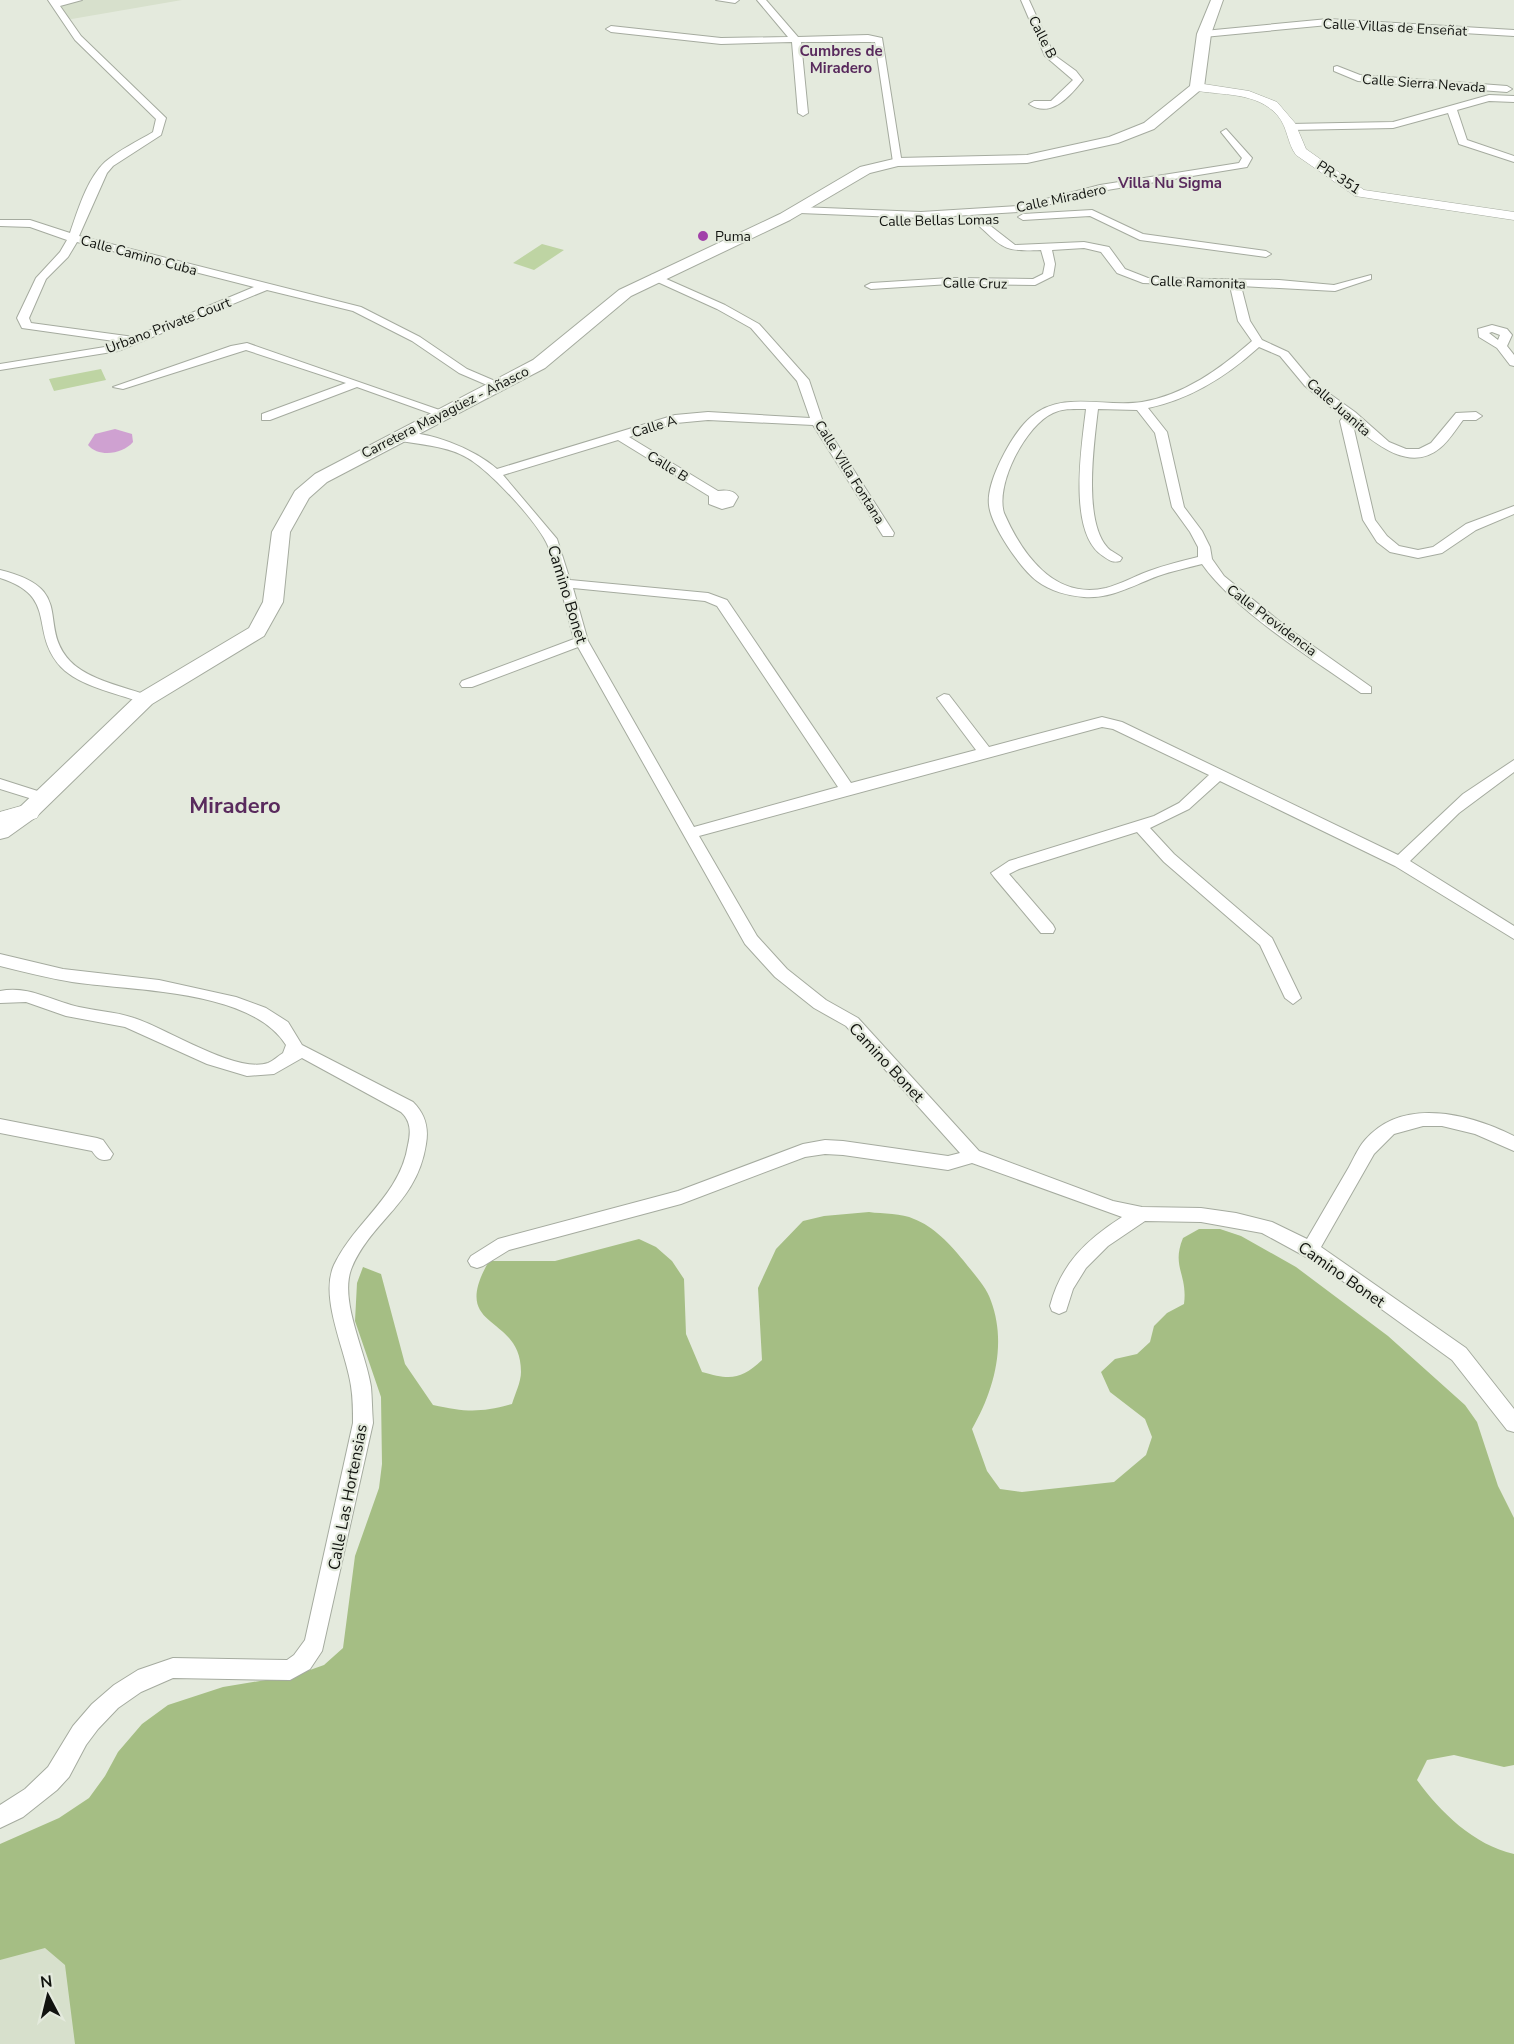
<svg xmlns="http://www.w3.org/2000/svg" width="1514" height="2044" font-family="'Nunito Sans',sans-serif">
  <rect width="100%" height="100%" fill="#e4eadd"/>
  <path fill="#d7e0cc" d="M55 0H182L66 20Z
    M195 1897 205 2044H0V1935Z"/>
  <path fill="#bed4a3" d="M542 244 564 250 534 270 513 263Z
    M101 369 106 380 54 391 49 379Z"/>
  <path fill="#a5be84" d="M869 1212C883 1214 902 1213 914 1219 933 1226 951 1245 963 1260 973 1273 986 1286 991 1301 1007 1344 994 1391 972 1429L987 1471 1000 1489 1022 1492 1114 1482 1146 1455 1152 1437 1145 1419 1110 1392 1101 1372 1115 1359 1137 1354 1150 1342 1154 1326 1167 1313 1184 1304C1188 1274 1171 1267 1183 1238L1199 1229H1220L1241 1236 1296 1267 1388 1336 1465 1405 1477 1422 1498 1486 1514 1518V1765L1504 1767 1454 1755 1427 1760 1417 1780C1440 1812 1474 1845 1514 1854V2044H75L65 1965 45 1948 0 1960V1844L59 1818 89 1798 105 1776 118 1752 142 1724 168 1705 223 1687 296 1675 324 1665 343 1648 355 1556 379 1488 382 1464 381 1397 355 1321 357 1283 363 1267 381 1274 405 1364 433 1405C465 1412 480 1413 512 1404 515 1394 521 1382 521 1372 521 1312 448 1332 489 1261H555L639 1239 656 1247 672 1261 684 1279 686 1334 702 1372C730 1380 741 1380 762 1360L758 1288 776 1249 803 1221 824 1216Z"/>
  <path fill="#cfa1d1" d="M115 429 132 434 133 442C123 454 99 458 88 445L95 434Z"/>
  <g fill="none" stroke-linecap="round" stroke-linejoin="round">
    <defs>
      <path id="minor" d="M48 0H82L60 6 81 36 166 118 161 135 113 166 107 173 79 236 361 307 420 337 467 369 502 384V388H494L459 373 412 341 353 311 267 290 118 351 0 370V364L111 346 121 342 22 328 17 318 36 278 60 252 67 240 30 227 0 226V220H30L70 233C78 210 87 179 105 162 119 150 138 141 153 132L156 119 75 40ZM77 242 254 287 134 337 31 323 29 318 46 279 68 257Z
        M716 0H739L735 3Z
        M757 0H766L798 37 868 35 882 38 902 164 893 162 875 42H801L808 113 803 116 798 113 792 42 721 44 611 32 606 29 611 26 721 38 788 37Z
        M1021 0H1029L1054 55 1076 71 1083 80C1070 96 1051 119 1029 104L1034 101H1051L1073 80 1045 56Z
        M1328 19 1514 30V36L1328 25 1204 37 1199 34 1204 31Z
        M1337 66 1360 75 1507 86 1512 89 1507 92 1358 81 1334 71V67Z
        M1489 95 1514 96V102L1489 101 1457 110 1467 140 1514 156V162L1459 144 1448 113 1393 128 1290 130 1285 127 1290 124 1393 122Z
        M1226 129 1252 158 1247 167 1101 191 1019 212 921 218 800 213 795 210 800 207 921 212 1019 206 1100 185 1239 163 1242 158 1221 132Z
        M1092 210 1143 234 1266 251 1271 254 1266 257 1140 240 1090 216 1023 220 1018 217 1023 214Z
        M979 217 1015 245 1084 242 1109 247 1125 269 1148 278 1279 280 1334 285 1371 275V279L1335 291 1241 286 1250 321 1262 340 1288 352 1313 382 1355 412 1389 442 1406 449H1419L1431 443 1456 413 1476 412 1482 416 1476 420H1463C1456 429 1449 441 1440 448 1410 473 1376 444 1353 425L1375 520 1387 536 1399 546 1418 550 1433 547 1466 524 1514 506V514L1476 530 1442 553 1418 558 1390 552 1377 542 1363 520 1340 421 1343 417 1305 386 1280 356 1259 347C1227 376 1191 399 1148 408L1167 432 1184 507 1202 531 1210 547 1212 559 1224 576 1289 629 1371 687V693H1361C1313 659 1235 611 1202 564 1187 568 1172 571 1158 576 1134 585 1111 599 1084 597 1069 596 1050 591 1037 581 1021 569 991 526 989 505 986 481 1013 432 1031 417 1062 390 1105 408 1142 402 1184 395 1220 369 1252 341L1238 321 1230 286 1143 283 1117 273 1101 252 1084 248 1052 250 1055 264 1053 276 1035 285 950 284 871 289 865 286 871 283 950 278 1033 279 1043 274 1045 264 1041 250C1003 252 1003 248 975 222V218ZM1086 409C1082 445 1067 533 1103 556 1109 560 1112 563 1120 561L1122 558C1117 553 1111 552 1107 547 1083 520 1094 443 1098 409L1137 410 1155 433 1172 507 1190 532 1198 547V557C1182 561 1165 565 1149 571 1135 576 1121 584 1106 588 1054 600 1022 554 1004 513 995 484 1026 425 1053 413 1063 408 1075 409 1086 409Z
        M655 274 725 305 759 324 809 380 823 422 894 533 893 536H883L813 425 708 420 676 423 629 437 718 491C726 490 734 490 738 497L733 506 722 509 709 504V496L618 440 503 475 557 539 570 580 708 593 727 600 851 783 976 750 937 698 944 694 949 695 989 747 1102 717 1122 722 1398 855 1463 794 1514 760V772L1459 813 1410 861 1514 926V939L1395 866 1220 781 1189 809 1150 828 1174 854 1272 938 1301 998 1293 1004 1285 998 1260 945 1164 862 1137 832 1019 869 1009 874 1053 925 1055 929 1053 933H1041L994 877 991 873 1009 861 1154 816 1179 803 1209 775 1113 729 1102 727 699 836 757 936 787 969 826 1000 858 1018 979 1151 1113 1201 1142 1207 1201 1208 1236 1213 1272 1222 1307 1239C1321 1215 1335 1191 1349 1167 1354 1158 1358 1148 1365 1140 1403 1096 1470 1114 1514 1136V1151L1475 1134 1442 1126H1423L1394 1134 1374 1154 1321 1247 1466 1348 1514 1409V1432L1507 1430 1452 1360 1319 1264 1262 1233 1201 1222 1145 1221 1108 1246 1086 1268 1073 1289 1066 1311 1059 1314 1052 1311 1050 1306C1061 1264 1086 1240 1122 1217L972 1163 948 1170 843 1155 825 1154 805 1157 681 1204 509 1250 483 1266 477 1268 471 1266 468 1261 471 1256 498 1239 678 1191 803 1144 825 1140 843 1141 948 1156 960 1153 846 1026 814 1008 775 977 745 944 578 647 472 687H462L460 684 462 681 574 639C565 608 559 575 548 546 538 522 487 467 464 456 443 445 419 445 397 440V434C425 428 476 450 497 469L675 415 708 412 810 418 797 381 751 328 717 309 651 279V275ZM573 588 705 601 717 606 838 787 694 827 588 641Z
        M1492 325 1507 329 1512 335 1507 346 1514 355V366L1510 365 1497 348 1479 337 1478 329ZM1492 332 1500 335 1498 340 1489 333Z
        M247 343 451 414 441 417 357 387 270 420H262V414L346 383 246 350 123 389 113 387 231 346Z
        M0 570C78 589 36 624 70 661 88 680 125 687 150 696L152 699 150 702H140C116 693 79 686 61 667 28 631 60 597 0 578Z
        M0 779 47 794 49 797 42 802 0 789Z
        M0 954 63 969 159 980 236 997 266 1008 288 1022 302 1045 413 1102C425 1114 429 1127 426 1144 417 1203 373 1219 352 1267 338 1299 366 1352 371 1387 372 1398 372 1411 373 1423L322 1651 310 1669 290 1680 173 1678 141 1692 118 1708 98 1729 86 1745 69 1777 57 1790 23 1817 0 1828V1805L25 1789 48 1767 73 1726 92 1704 114 1685 138 1670 173 1658 287 1660 294 1655 305 1640 353 1423C353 1411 353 1398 351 1386 346 1351 319 1298 334 1265 355 1221 400 1196 408 1145 411 1132 411 1121 401 1112L302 1058 274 1074 247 1076 207 1064 125 1027 66 1016 26 1002 0 1003V991C27 986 46 998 71 1005 92 1011 114 1011 134 1018 166 1028 236 1074 268 1063 273 1061 278 1056 283 1053L286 1045C251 989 132 991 72 982 48 978 24 972 0 966Z
        M0 1119 97 1138 103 1140 113 1154 110 1159C100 1162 97 1158 92 1151L0 1133Z"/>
      <path id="tertiary" d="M1197 83 1249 91 1277 102 1295 123 1306 149 1364 190 1514 212V220L1355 196 1296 155C1287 143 1288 128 1278 116 1257 91 1221 96 1193 90V84Z"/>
      <path id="secondary" d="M1211 0H1223L1211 34 1204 87 1154 129 1118 143 1027 163 898 166 870 173 790 220 631 296 545 368 327 482 309 498 290 532 283 602 264 636 152 704 36 817 8 837 0 839V821L20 807 138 694 249 628 263 602 272 532 295 491 315 474 533 360 619 290 780 214 860 167 898 158 1027 155 1109 137 1144 123 1190 86 1197 34Z"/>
      <path id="primary" d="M28 804 37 806 40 812 37 818 0 829V812Z"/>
    </defs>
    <use href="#minor" stroke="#a5ab9f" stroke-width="2"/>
    <use href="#tertiary" stroke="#a5ab9f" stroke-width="1"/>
    <use href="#secondary" stroke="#a5ab9f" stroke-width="2"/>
    <use href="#primary" stroke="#a5ab9f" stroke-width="1"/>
    <use href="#minor" fill="#fff" fill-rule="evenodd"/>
    <use href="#tertiary" fill="#fff" fill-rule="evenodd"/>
    <use href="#secondary" fill="#fff" fill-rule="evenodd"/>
    <use href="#primary" fill="#fff" fill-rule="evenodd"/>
  </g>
  <circle fill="#a141a9" stroke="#e4eadd" stroke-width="2" cx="703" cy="236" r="6"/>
  <g text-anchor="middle" stroke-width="4.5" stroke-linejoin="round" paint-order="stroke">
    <g font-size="14" fill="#11130f" stroke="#e4eadd">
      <text transform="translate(1395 27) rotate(3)" y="5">Calle Villas de Enseñat</text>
      <text transform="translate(1043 37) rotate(63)" y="5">Calle B</text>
      <text transform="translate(1424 83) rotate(4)" y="5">Calle Sierra Nevada</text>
      <text transform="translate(1339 177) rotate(33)" y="5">PR-351</text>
      <text transform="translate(1061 198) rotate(-12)" y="5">Calle Miradero</text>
      <text transform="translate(939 220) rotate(-1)" y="5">Calle Bellas Lomas</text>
      <text transform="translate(139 255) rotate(15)" y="5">Calle Camino Cuba</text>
      <text transform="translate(1198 282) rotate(2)" y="5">Calle Ramonita</text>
      <text transform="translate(975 283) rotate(1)" y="5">Calle Cruz</text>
      <text transform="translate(168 325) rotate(-21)" y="5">Urbano Private Court</text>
      <text transform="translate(1339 407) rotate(41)" y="5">Calle Juanita</text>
      <text transform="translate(445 412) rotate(-27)" y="5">Carretera Mayagüez - Añasco</text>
      <text transform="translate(654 426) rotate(-17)" y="5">Calle A</text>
      <text transform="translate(668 466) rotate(32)" y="5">Calle B</text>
      <text transform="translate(850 472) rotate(58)" y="5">Calle Villa Fontana</text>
      <text transform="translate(1272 620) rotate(37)" y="5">Calle Providencia</text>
    </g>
    <g font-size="14" fill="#11130f" stroke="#e4eadd" text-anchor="start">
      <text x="715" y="241">Puma</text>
    </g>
    <g font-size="15" font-weight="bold" fill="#592a5d" stroke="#e4eadd">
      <text x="841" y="56">Cumbres de<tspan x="841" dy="17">Miradero</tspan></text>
      <text x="1170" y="188">Villa Nu Sigma</text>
    </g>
    <g font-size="16" fill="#11130f" stroke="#e4eadd">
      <text transform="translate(568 594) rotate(73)" y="6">Camino Bonet</text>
      <text transform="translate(887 1062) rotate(47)" y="6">Camino Bonet</text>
      <text transform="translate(1342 1274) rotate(35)" y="6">Camino Bonet</text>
      <text transform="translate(347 1497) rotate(-79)" y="6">Calle Las Hortensias</text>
    </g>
    <g font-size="22" font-weight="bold" fill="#592a5d" stroke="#e4eadd">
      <text x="235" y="813">Miradero</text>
    </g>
  </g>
  <g transform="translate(48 1996) rotate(353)" stroke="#e4eadd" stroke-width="4.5" paint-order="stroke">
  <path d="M0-4.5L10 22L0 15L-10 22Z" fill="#11130f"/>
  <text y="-9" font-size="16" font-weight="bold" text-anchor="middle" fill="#11130f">N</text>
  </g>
</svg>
